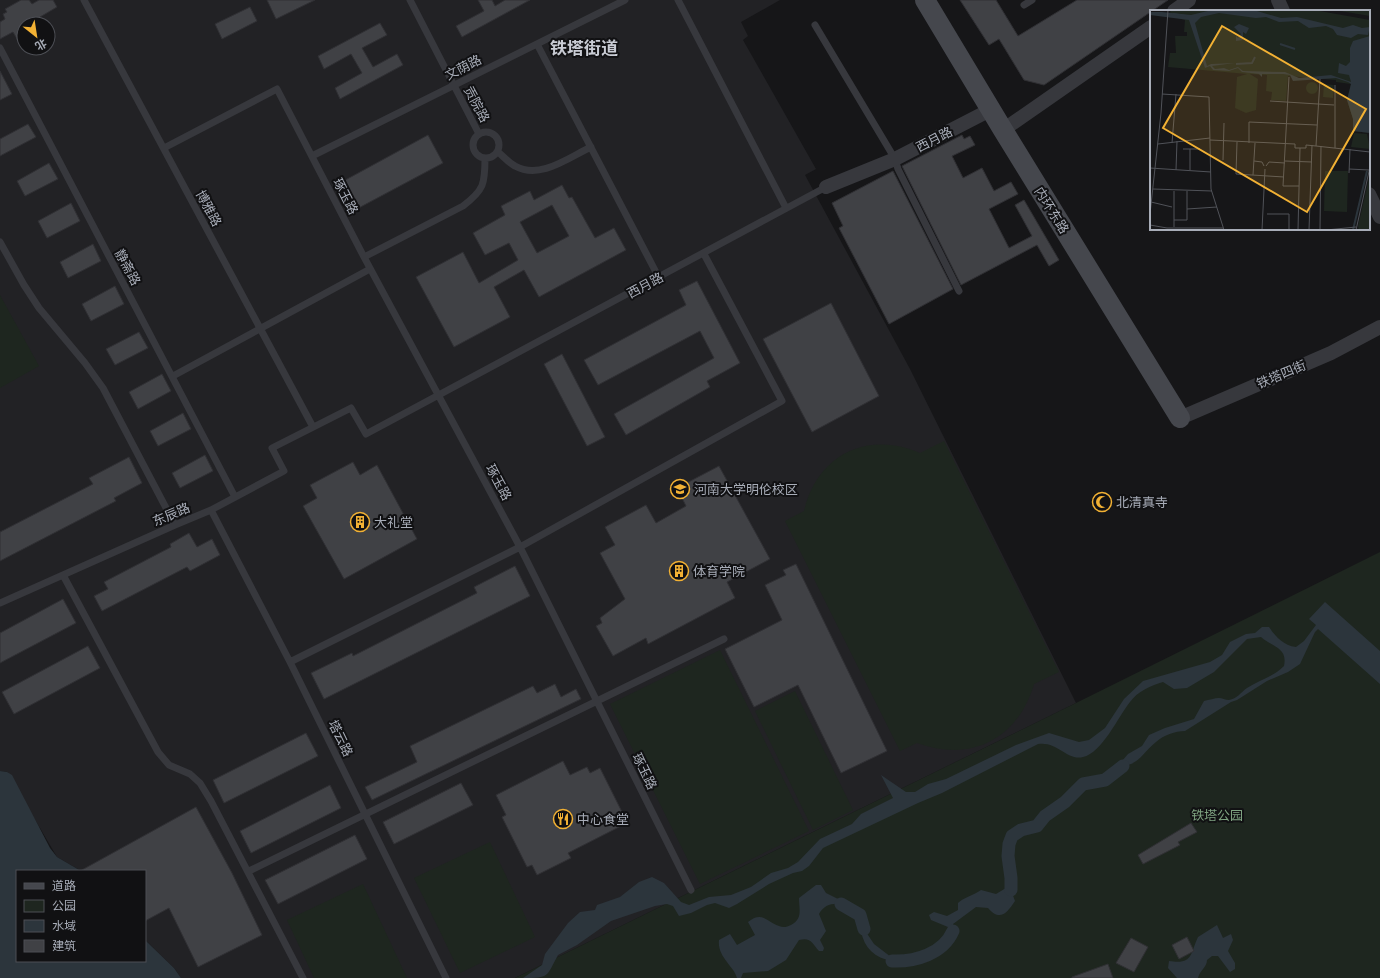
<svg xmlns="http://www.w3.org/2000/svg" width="1380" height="978" font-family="Barlow,'Noto Sans SC',sans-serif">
  <rect width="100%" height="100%" fill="#161618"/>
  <path fill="#222225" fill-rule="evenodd" d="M0 0H780L741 22 748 36 743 40 816 169 805 175 910 369 1076 703 515 978H181L174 968 145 940V871H81L57 857 7 772 0 771ZM24 24H48V48H24ZM353 462 360 475 377 465 417 539 344 579 303 506 317 498Z"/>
  <path fill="#1e261f" d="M0 295 39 366 0 388Z
    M944 441 1059 672 1034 684C1018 739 971 763 917 743L900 751 785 521 804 511C817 455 867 430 920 453Z
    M1380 552V978H515L1076 703Z
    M720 650 809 831 700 884 610 704Z
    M795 691 853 810 813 830 755 711Z
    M490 842 535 937 460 973 414 878Z
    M363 884 407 978H314L287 920Z"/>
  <path fill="#2c353c" d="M1325 602 1380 651V684L1318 629 1315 632 1300 664 1288 672 1267 681 1237 700 1231 702 1185 731C1175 731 1164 735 1156 742 1144 751 1140 764 1123 766L1122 761 1128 754 1142 746 1149 735 1165 728 1194 719 1204 701C1209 700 1215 698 1219 698 1222 698 1225 700 1229 700 1237 699 1241 692 1247 688 1259 680 1273 677 1284 666 1288 647 1272 647 1261 637L1247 639 1214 672 1187 688 1174 689 1163 682C1150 686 1138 691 1130 702 1118 717 1102 753 1083 757 1067 761 1058 741 1038 744L942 793 918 803 823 848 809 866 802 871 793 873 769 884 737 904 729 908 715 903 707 905 691 913 679 916 673 906 667 904 655 906 611 921 577 945 558 955C546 977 550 978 523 978L542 965 545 954 568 923 580 912 595 910 597 905 620 897 639 882 652 877 664 883 681 902 689 905 709 897 731 895 751 887 771 873 788 868 798 862 820 839 852 824 861 814 893 798 881 775 906 792H915L928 784 946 779 1016 745 1049 733 1079 742 1089 740 1105 728 1124 699 1143 681 1210 662 1222 655 1230 642 1246 634 1255 633 1262 627H1269C1276 637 1283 645 1296 647L1304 641 1316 625 1309 619Z
    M0 771 7 772 12 775 50 848 57 857 81 871H17V961H145V940L174 968 181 978H0Z
    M816 885H821L826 893 842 901 841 904C831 903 824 905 819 914L826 931 820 940 824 948 823 951H819C812 943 811 937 799 940L786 960 768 971 743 973 741 978H737C734 966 717 957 719 940L730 934 737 945 755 935 748 922C762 911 766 921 779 926 783 928 787 927 791 925 803 919 799 909 799 898Z
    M1006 888 1011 890 1015 901C1007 913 1000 922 988 908L976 907 953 924V931L949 932 948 927 931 920 929 915 934 912 947 916 958 910V903C963 898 974 895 981 890L996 894Z
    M1217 925 1223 938 1231 934 1233 940 1228 951 1235 963V969L1230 972 1218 956H1212L1207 960C1207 967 1200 970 1198 978H1177L1168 968 1169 961C1193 965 1190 954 1198 937Z
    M864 929 874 944 891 957 892 961C875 958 864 948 861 931Z"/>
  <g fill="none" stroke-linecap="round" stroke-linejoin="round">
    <path stroke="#2c353c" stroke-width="13" d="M1011 890V878L1008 856 1009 844 1012 836 1021 830 1037 826 1045 816 1065 802 1083 784 1105 780 1123 766
      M841 904 860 915 864 929
      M892 961C915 962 943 954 953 931"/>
  </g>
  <path fill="#404145" stroke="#303034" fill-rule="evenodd" d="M21 0H29L32 4 39 0H53L57 7 40 17 44 24H24V51L13 32 0 39V22L5 19 3 14 7 12 5 9Z
    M267 0H315L276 19Z
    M478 0H492L495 6 505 0H530L462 37 456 26 484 11Z
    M960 0H996L1018 36 1077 0H1168L1044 85 1024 80 999 39 989 45Z
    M250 7 257 21 222 39 215 24Z
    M380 23 387 35 362 48 373 67 397 54 403 65 340 99 335 88 362 73 351 54 324 69 318 56Z
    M0 71 12 94 0 100Z
    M28 124 36 137 0 156V139Z
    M428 135 443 163 353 211 338 184Z
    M962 135 964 139 970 136 975 145 952 156 963 178 982 168 994 191 1011 182 1018 194 989 209 1009 248 1032 236 1015 205 1024 200 1059 260 1049 266 1037 245 961 285 902 166Z
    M49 163 58 179 25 196 17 181Z
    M893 171 953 289 889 324 839 228 843 226 832 203Z
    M562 185 569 198 572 197 595 238 614 228 626 250 539 297 524 270 494 287 510 317 454 347 416 277 463 252 479 283 518 260 509 243 485 255 473 233 505 215 501 206 530 191 534 200ZM552 205 569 236 537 253 520 222Z
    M71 203 80 221 47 238 38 221Z
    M93 244 101 261 68 278 60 262Z
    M697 281 740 363 707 381 710 387 626 435 614 414 714 358 700 331 598 385 584 360 686 305 679 290Z
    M115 286 124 304 91 321 82 304Z
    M831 303 879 396 812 432 763 339Z
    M139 332 148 348 115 365 106 349Z
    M562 354 605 437 587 446 544 364Z
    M162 374 171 391 138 409 129 392Z
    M183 413 191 429 158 446 150 431Z
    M205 455 213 471 180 488 172 473Z
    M129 457 142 483 114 498 116 501 0 561V532L93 484 89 478Z
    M353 462 360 475 377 465 417 539 344 579 303 506 317 498 310 485Z
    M719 466 770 559 727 582 735 598 648 644 646 638 613 656 596 626 602 623 600 618 625 599 600 553 615 545 605 527 646 505 656 523 686 506 677 488Z
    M189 533 197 547 212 539 220 555 190 571 187 567 102 611 94 596 108 589 104 582 171 547 170 544Z
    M796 564 887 751 841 773 798 685 754 707 725 649 782 620 765 585 786 575 783 570Z
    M515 566 530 596 324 699 311 673 352 653 353 656 477 593 474 587Z
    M63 599 76 623 0 663V633Z
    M88 646 100 668 14 714 2 692Z
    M555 684 561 697 576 689 581 699 372 800 365 787 417 762 410 746 533 686 537 693Z
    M306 733 318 756 224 803 213 780Z
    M563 761 570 775 587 767 590 773 600 768 625 818 619 821 621 826 568 853 571 858 537 875 532 865 527 867 502 817 506 815 496 795Z
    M461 783 473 805 394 844 383 822Z
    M330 785 341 808 251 853 240 831Z
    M196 807 232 873 262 935 198 967 169 908 145 921V871H80Z
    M1191 823 1197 832 1178 842 1180 845 1143 864 1138 855Z
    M355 835 367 859 278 904 265 880Z
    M1187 937 1194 951 1179 959 1172 945Z
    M1131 938 1148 947 1134 972 1116 963Z
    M1108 964 1113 978H1072V977Z"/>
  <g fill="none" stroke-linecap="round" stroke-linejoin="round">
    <path stroke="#37383d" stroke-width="7" d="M84 0 313 427
      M410 0 479 134
      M678 0 786 208
      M1024 5 1032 0
      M815 25 895 159 898 169 959 291
      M537 44 659 278
      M0 48 235 497
      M473 145a13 13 0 1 1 26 0a13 13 0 1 1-26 0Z
      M164 148 277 89 364 257 520 547 691 890
      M498 152C503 156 509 163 515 166 540 180 568 158 591 147
      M312 156 625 0
      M0 242 24 285 39 308 85 363 103 388 175 525
      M364 257 463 206C484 190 485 184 485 158
      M173 376 370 269
      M211 510 290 662 446 978
      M63 575 158 752 169 765 190 774 200 783 211 801 303 978
      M0 603 175 525 211 510 284 471 272 448 351 408 366 434 826 187
      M290 662 520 547 782 401 704 254
      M249 871 724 639"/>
    <path stroke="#37383d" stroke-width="14" d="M1278 0 1283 11
      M1174 11 1189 0
      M1003 130 1151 27
      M826 187 895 159 992 109
      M1369 194 1380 217
      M1180 418 1331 353 1380 327"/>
    <path stroke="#45474d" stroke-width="20" d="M925 0 1003 130 1180 418"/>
  </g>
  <defs>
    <symbol id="university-ring" viewBox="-11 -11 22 22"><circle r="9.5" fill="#111113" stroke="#f2b134" stroke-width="1.5"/><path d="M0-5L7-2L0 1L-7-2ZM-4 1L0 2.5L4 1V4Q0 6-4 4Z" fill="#f2b134"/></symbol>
    <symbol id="mosque-ring" viewBox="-11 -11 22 22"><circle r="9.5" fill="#111113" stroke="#f2b134" stroke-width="1.5"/><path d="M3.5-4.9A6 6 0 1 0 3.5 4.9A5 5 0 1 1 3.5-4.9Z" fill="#f2b134"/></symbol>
    <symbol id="building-ring" viewBox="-11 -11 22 22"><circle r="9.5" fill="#111113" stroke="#f2b134" stroke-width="1.5"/><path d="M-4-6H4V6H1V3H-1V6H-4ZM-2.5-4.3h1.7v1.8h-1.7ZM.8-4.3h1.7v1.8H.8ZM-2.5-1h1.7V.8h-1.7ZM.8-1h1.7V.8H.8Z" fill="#f2b134"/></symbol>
    <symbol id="restaurant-ring" viewBox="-11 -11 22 22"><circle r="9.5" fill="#111113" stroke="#f2b134" stroke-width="1.5"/><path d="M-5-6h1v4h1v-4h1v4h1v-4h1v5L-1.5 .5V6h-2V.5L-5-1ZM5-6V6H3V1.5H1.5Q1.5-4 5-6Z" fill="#f2b134"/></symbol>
  </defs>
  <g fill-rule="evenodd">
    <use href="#university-ring" x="669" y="478" width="22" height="22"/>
    <use href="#mosque-ring" x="1091" y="491" width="22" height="22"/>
    <use href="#building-ring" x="349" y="511" width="22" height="22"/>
    <use href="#building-ring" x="668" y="560" width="22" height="22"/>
    <use href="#restaurant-ring" x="552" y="808" width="22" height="22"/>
  </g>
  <g text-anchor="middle" stroke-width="4" stroke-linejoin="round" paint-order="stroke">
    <g font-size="13" fill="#a8adb8" stroke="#111113">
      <text transform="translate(463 67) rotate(-27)" y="5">文荫路</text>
      <text transform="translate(477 104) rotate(62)" y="5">贡院路</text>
      <text transform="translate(934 139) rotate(-27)" y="5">西月路</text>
      <text transform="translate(346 196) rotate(63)" y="5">琢玉路</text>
      <text transform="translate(209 208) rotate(62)" y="5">博雅路</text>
      <text transform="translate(1052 210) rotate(58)" y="5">内环东路</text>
      <text transform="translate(128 267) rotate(62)" y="5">静斋路</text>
      <text transform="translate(645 285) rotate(-28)" y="5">西月路</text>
      <text transform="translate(1281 374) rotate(-23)" y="5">铁塔四街</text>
      <text transform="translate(499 482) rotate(62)" y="5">琢玉路</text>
      <text transform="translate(171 514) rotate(-23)" y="5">东辰路</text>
      <text transform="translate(341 738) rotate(64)" y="5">塔云路</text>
      <text transform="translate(645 771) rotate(64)" y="5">琢玉路</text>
    </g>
    <g font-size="13" fill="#a8adb8" stroke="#111113" text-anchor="start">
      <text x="694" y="494">河南大学明伦校区</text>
      <text x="1116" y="507">北清真寺</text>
      <text x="374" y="527">大礼堂</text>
      <text x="693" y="576">体育学院</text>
      <text x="577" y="824">中心食堂</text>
    </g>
    <g font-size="13" fill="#7fa381" stroke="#111113">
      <text x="1217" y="820">铁塔公园</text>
    </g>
    <g font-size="17" font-weight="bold" fill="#c9ccd4" stroke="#111113">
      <text x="584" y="54">铁塔街道</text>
    </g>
  </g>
  <g transform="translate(1150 10)">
    <rect width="220" height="220" fill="#161618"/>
    <path d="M21 0H164L220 10V123L203 121V109L197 90 201 74 186 72V70L138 66 136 91 121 90 122 82 116 81 117 65 100 64 108 69 106 100 96 103 85 98 87 67 97 64 18 57 20 43H26L25 26H37V22H34L35 10 19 6ZM184 0H220V6ZM156 78a6 6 0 1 1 12 0a6 6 0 1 1-12 0ZM174 74 184 75 183 88 173 87ZM204 123 217 124 220 139 201 137ZM175 161H198L197 202 174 201ZM220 164V220H209L208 216Z" fill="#1e261f"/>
    <path d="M62 0 107 1 131 8 147 7 193 18 203 15 212 18 220 17 218 25 208 24 201 28 187 25 183 19 176 16 159 18 148 11 129 12 116 7 106 8 69 3 51 7 45 13 57 56 61 54 85 53 62 56 65 59 74 58 79 60 88 57 93 61 135 62 149 68 181 65 201 72 199 65 188 63 189 53 196 56 200 52V38L203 31 220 26V123L203 121V109L197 90 201 74 198 72 186 68 143 71 140 65 133 64H112V67L109 64 92 62 88 58 79 61 63 60 60 56 55 58 39 10 0 5V2H12L41 5ZM89 14 99 18 96 24 93 22V30L86 31V26L88 28 91 24 84 17Z" fill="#2c353c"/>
    <path fill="none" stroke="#2c353c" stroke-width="2" d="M23 4 36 6M130 34 145 39M86 54 102 53 105 47M203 220 217 161"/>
    <path fill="none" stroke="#505258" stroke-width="1" d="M139 67 133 176H149M185 75V138M12 84 59 87 61 179 74 220M120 91 184 95M60 130 145 134V138H156V135L166 136 220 142M87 132 86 164 134 167M22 133 26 84M99 133V112L167 115M8 134 60 128M166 136 170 69M33 139H50M40 139V160M73 150 74 113M104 151 112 152 114 156M135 151 162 152M116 156 119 152 135 153M0 158 61 162M199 159 219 160M26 160 27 131M199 163 200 139M103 165 105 133M3 179 62 181M24 181V217M1 192 22 197M37 199 67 197M0 204 11 103 18 0M117 204H139V220M24 210H37V181M0 215 17 218H73M112 220 115 159M148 220 150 138M159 220 162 135M170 220 171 136M176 220 206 217M206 220 220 157"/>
    <path fill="#f2b134" fill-opacity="0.15" stroke="#f2b134" stroke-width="2" d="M72 16 216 99 157 202 13 118Z"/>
    <rect width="220" height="220" fill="none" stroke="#a8adb8" stroke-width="2"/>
  </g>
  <rect x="16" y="870" width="130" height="92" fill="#111113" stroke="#4d4f55"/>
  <rect x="24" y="883" width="20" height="6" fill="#45474d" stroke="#4d4f55"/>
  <text x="52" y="890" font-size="12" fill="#a8adb8">道路</text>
  <rect x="24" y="900" width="20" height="12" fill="#1e261f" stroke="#4d4f55"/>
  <text x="52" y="910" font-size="12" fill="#a8adb8">公园</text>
  <rect x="24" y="920" width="20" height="12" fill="#2c353c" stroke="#4d4f55"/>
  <text x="52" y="930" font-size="12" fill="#a8adb8">水域</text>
  <rect x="24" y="940" width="20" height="12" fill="#404145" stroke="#4d4f55"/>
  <text x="52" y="950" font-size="12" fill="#a8adb8">建筑</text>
  <g transform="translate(36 36) rotate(150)"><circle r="19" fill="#111113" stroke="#4d4f55"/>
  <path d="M0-3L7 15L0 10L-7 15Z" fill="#f2b134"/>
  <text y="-6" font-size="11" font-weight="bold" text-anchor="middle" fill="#a8adb8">北</text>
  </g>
</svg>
